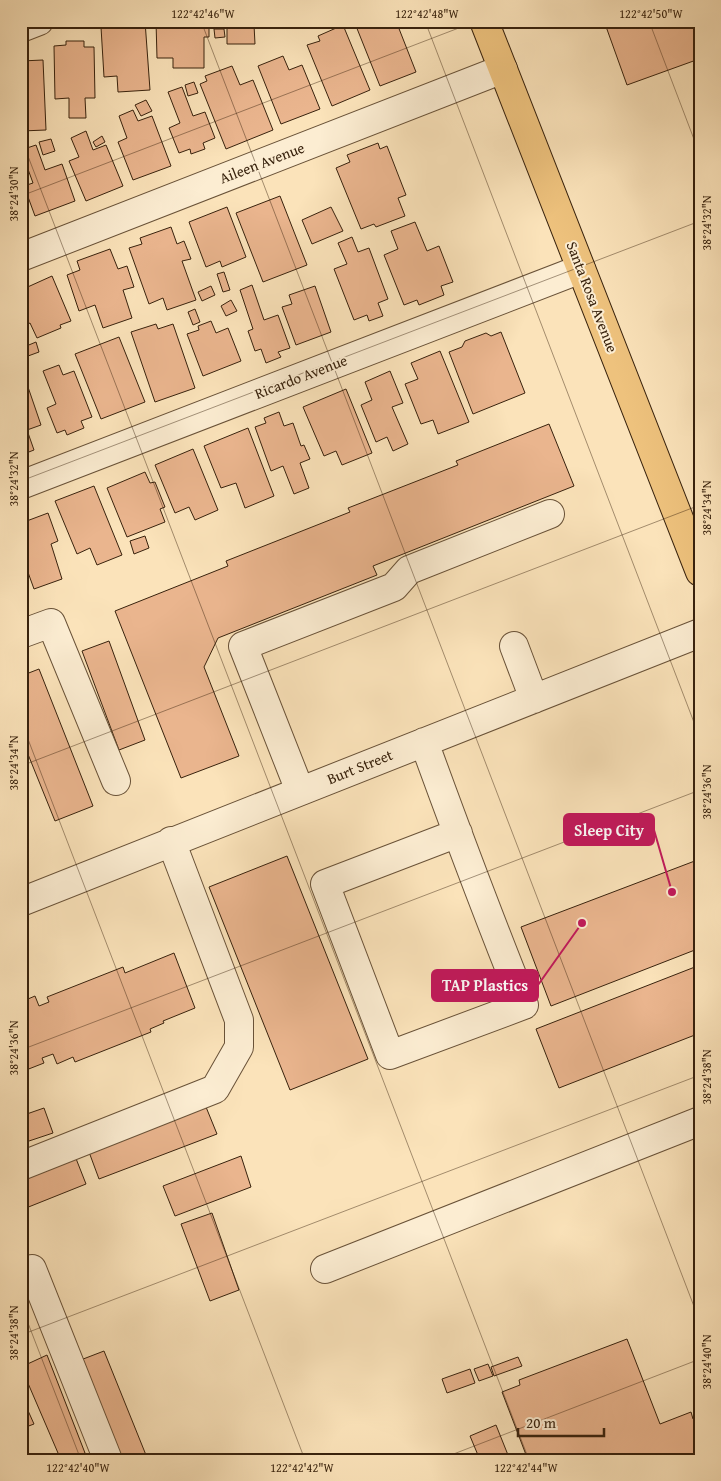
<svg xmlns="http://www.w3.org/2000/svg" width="721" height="1481" font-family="'Gentium Book Plus',serif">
  <rect width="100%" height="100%" fill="#fbe3ba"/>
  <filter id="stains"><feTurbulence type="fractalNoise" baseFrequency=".004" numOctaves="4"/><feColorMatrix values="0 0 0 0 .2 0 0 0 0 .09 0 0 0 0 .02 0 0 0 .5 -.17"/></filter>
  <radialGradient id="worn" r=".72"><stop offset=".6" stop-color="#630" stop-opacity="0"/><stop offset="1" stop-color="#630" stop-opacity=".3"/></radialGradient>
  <path fill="#eab58e" stroke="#38220d" d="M114 21H145L150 90 118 92 117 76 104 77 101 27 114 26Z
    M156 21H209V37H204V68H173V58H157Z
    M211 21H266V24L254 25 255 44H227V23Z
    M276 21H317L318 26 276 28Z
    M354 21H396L416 72 380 86Z
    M604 21H700V53L698 54 699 59 627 85Z
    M343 25 370 90 332 106 307 45 320 41 318 36Z
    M214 29H224L225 37 215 38Z
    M66 41H84V47H94L95 98H85L86 118H69V98L55 99 54 46 66 45Z
    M283 56 289 70 302 65 320 109 281 124 258 66Z
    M43 60 46 130 21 131V61Z
    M232 66 240 85 253 80 273 130 226 149 200 84 207 81 205 76Z
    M194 82 198 93 188 96 185 85Z
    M182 87 193 116 205 112 215 138 203 143 205 149 191 154 190 149 179 153 169 128 180 123 168 92Z
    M146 100 152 111 141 116 135 105Z
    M133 110 138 121 152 116 171 166 133 180 118 142 127 138 119 116Z
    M86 131 93 150 106 145 123 186 86 201 69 161 79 157 71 138Z
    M102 136 105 142 96 147 93 142Z
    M51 139 55 151 43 155 39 142Z
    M378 143 380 149 387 146 406 195 398 198 405 216 376 227 374 224 361 229 336 168 350 162 347 155Z
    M36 145 45 170 62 164 75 201 35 216 24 186 33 183 21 150Z
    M280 196 307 265 263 282 236 213Z
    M227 207 246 257 222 267 220 261 206 267 189 222Z
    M331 207 343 231 312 244 302 220Z
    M415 222 427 251 439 246 453 282 441 286 444 295 419 305 417 300 404 305 384 255 398 249 391 231Z
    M171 227 177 244 184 241 191 259 182 261 196 300 167 310 163 298 149 304 129 248 142 244 140 238Z
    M352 237 358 252 369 248 388 299 378 303 383 316 369 321 367 315 354 320 334 269 347 264 338 243Z
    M110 249 118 269 127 266 134 287 123 290 132 318 103 328 95 305 79 311 67 275 80 270 77 261Z
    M224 272 230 290 223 292 217 274Z
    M52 276 71 321 60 325 61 328 37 338 30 323 21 327V290Z
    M252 285 264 320 278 315 290 348 278 352 281 357 266 363 261 349 255 351 248 331 253 329 240 290Z
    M211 286 215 295 202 301 198 292Z
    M315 286 331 332 296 345 282 307 292 304 289 295Z
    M231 300 237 311 226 316 221 306Z
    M195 309 200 322 193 325 188 312Z
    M211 321 216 333 228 328 241 361 203 376 187 334 199 330 198 326Z
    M156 324 158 329 173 324 195 388 155 402 131 332Z
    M501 332 525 393 473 414 449 352 462 347 465 341 486 333 491 336Z
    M119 337 145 402 101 419 75 354Z
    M36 342 39 352 28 356 24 347Z
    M440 351 469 422 438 434 433 420 421 424 405 384 418 379 411 363Z
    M59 365 63 375 74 371 92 417 81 421 84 428 67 435 65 430 57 433 47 408 56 404 43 371Z
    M390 371 403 403 392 407 408 444 393 451 387 437 376 442 361 405 372 400 365 382Z
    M28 387 41 425 27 430 34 450 21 455V389Z
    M346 389 372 453 342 465 336 451 324 456 303 407Z
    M279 412 284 426 293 423 301 446 304 445 310 459 300 463 309 488 294 494 283 466 271 471 255 427 266 423 264 418Z
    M549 424 574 486 373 566 377 575 218 638 204 667 239 756 181 778 115 611 228 566 226 561 350 512 348 508 458 465 456 461Z
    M248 428 274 496 245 508 236 483 221 488 204 446Z
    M193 449 218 510 195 520 189 507 175 513 155 465Z
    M145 472 150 483 155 482 165 507 160 509 165 522 127 537 107 488Z
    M94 486 122 555 97 565 90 548 77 554 55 501Z
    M48 513 58 541 51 544 62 579 34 589 21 553V537L28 535 24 522Z
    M145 536 149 548 134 554 130 541Z
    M109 641 145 740 119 750 82 651Z
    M39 669 93 806 55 821 21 737V676Z
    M287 856 368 1059 290 1090 209 887Z
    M700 859V948L551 1006 521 927Z
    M174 953 195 1008 163 1021 164 1023 150 1029 151 1032 75 1062 73 1057 57 1064 53 1054 42 1058 44 1063 21 1072V1002L35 996 39 1006 49 1002 47 997 123 967 125 973Z
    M700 965V1033L559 1088 536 1029Z
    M206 1107 217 1134 99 1179 89 1152Z
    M44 1108 53 1133 23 1143 21 1138V1116Z
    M75 1156 86 1184 21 1210V1178Z
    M241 1156 251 1187 175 1216 163 1186Z
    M212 1213 239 1290 210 1301 181 1224Z
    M627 1339 660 1424 691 1412 693 1419 700 1417V1460H528L502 1392 520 1385 519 1380Z
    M104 1351 148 1460H117L78 1361Z
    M47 1355 85 1453 69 1460H61L21 1367Z
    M518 1357 522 1366 494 1376 491 1367Z
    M488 1364 493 1376 479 1381 474 1369Z
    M470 1369 475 1383 447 1393 442 1379Z
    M21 1395 34 1424 26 1427 28 1431 21 1434Z
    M496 1425 510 1460H480L470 1436Z"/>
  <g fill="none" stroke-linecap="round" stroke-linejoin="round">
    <defs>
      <path id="minor" d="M21 28 39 21
        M21 257 503 69
        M21 485 581 269
        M21 634 51 623 116 781
        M514 646 534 699
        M424 742C456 830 489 918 524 1005L390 1055 325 884 458 833
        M300 791 243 646 394 587 409 570 550 514
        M21 902 700 633
        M21 1166 215 1089 239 1047V1020L171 841
        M325 1269 700 1121
        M21 1273 32 1269 108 1460"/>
      <path id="major" d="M484 21 700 572"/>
    </defs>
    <use href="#minor" stroke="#695238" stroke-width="30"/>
    <use href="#major" stroke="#38220d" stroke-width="30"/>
    <use href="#minor" stroke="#fcedd2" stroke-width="28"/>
    <use href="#major" stroke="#eec27d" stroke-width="28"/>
  </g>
  <path fill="none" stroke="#38220d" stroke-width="1" stroke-opacity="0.45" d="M201 21 700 1322M425 21 700 738M649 21 700 155M21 138 529 1460M21 196 477 21M21 481 700 221M21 721 305 1460M21 766 700 505M21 1050 700 790M21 1305 81 1460M21 1335 700 1075M438 1460 700 1359"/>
  <g text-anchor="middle" stroke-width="4" stroke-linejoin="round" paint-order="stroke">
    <g font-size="15" fill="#38220d" stroke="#fcedd2">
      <text transform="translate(262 163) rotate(-21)" y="5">Aileen Avenue</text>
      <text transform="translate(592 297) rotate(69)" y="5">Santa Rosa Avenue</text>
      <text transform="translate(301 377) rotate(-21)" y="5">Ricardo Avenue</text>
      <text transform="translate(360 767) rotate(-22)" y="5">Burt Street</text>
    </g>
  </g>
  <path fill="none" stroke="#c2185b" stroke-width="2" d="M672 892L654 830M582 923L538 985"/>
  <g fill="#c2185b" stroke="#fcedd2" stroke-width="2">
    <circle cx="672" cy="892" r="5"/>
    <circle cx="582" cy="923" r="5"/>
  </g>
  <g fill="#c2185b" stroke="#c2185b" stroke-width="2">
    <rect x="564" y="814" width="90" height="31" rx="5"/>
    <rect x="432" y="970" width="106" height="31" rx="5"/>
  </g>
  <g font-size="16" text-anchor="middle" font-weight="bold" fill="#fff">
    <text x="609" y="836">Sleep City</text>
    <text x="485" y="991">TAP Plastics</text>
  </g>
  <rect width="721" height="1481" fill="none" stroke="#fbe3ba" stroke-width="55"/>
  <path d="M518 1428v8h86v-8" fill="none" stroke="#38220d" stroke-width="2.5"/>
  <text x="526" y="1428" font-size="15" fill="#38220d" stroke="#fcedd2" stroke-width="4" paint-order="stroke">20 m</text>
  <rect x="28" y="28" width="666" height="1426" fill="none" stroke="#38220d" stroke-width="2"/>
  <g font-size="12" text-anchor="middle" fill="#38220d">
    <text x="203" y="18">122°42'46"W</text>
    <text x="427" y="18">122°42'48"W</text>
    <text x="651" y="18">122°42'50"W</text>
    <text transform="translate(14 194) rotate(-90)" y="4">38°24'30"N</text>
    <text transform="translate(707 223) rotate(-90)" y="4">38°24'32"N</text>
    <text transform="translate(14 479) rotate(-90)" y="4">38°24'32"N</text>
    <text transform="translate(707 508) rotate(-90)" y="4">38°24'34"N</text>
    <text transform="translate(14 763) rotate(-90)" y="4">38°24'34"N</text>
    <text transform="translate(707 792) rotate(-90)" y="4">38°24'36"N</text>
    <text transform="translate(14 1048) rotate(-90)" y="4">38°24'36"N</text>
    <text transform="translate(707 1077) rotate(-90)" y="4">38°24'38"N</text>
    <text transform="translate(14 1333) rotate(-90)" y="4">38°24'38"N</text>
    <text transform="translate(707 1362) rotate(-90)" y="4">38°24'40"N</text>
    <text x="78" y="1472">122°42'40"W</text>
    <text x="302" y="1472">122°42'42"W</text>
    <text x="526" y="1472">122°42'44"W</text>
  </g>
  <rect width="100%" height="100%" filter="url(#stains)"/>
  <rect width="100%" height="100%" fill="url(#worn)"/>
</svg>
